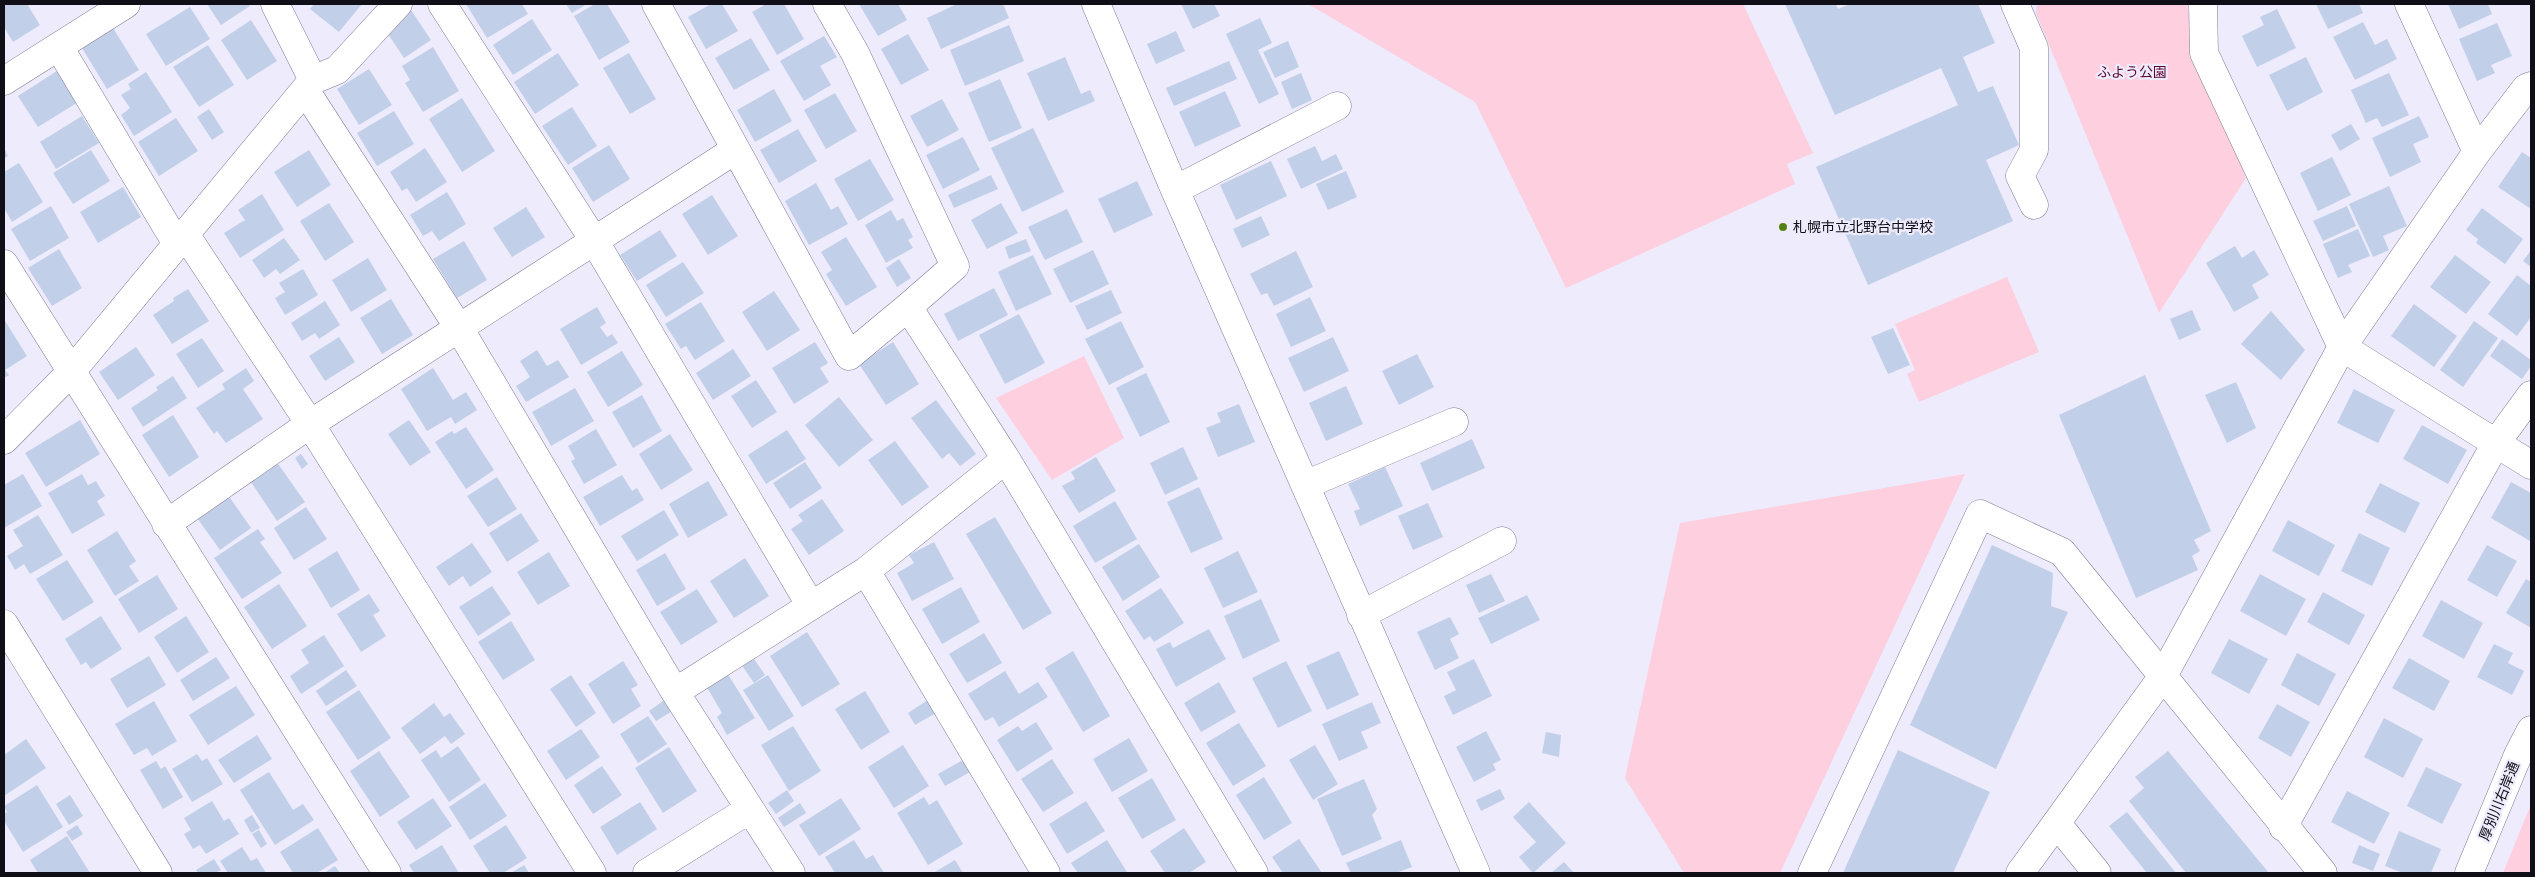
<svg xmlns="http://www.w3.org/2000/svg" width="2535" height="877" font-family="Lato,'Noto Sans JP',sans-serif">
  <rect width="100%" height="100%" fill="#eeebfc"/>
  <path fill="#fecfde" d="M1308 4H1743L1813 153 1787 164 1795 184 1566 288 1475 102Z
    M2037 4H2187L2194 45 2246 178 2159 313 2036 13Z
    M2007 277 2039 352 1919 402 1907 374 1915 370 1895 324Z
    M1084 356 1124 438 1052 480 996 398Z
    M1965 474 1780 873H1684L1625 778 1680 523Z
    M2531 804V873H2503Z"/>
  <path fill="#c1d0e8" d="M4 4H27L40 25 13 42 4 27Z
    M207 4H248L250 6 221 25Z
    M314 4H362L339 32 310 9Z
    M466 4H522L528 14 487 38Z
    M566 4H587L572 13Z
    M595 4H607L630 42 599 60 574 16Z
    M711 4H722L738 31 706 49 688 17Z
    M766 4H784L804 39 777 55 752 12Z
    M859 4H898L907 20 878 36Z
    M957 4H1003L1009 18 941 49 927 18Z
    M1181 4H1214L1220 16 1193 29Z
    M1785 4H1836L1838 9 1850 4H1978L1995 43 1963 57 1978 92 1993 86 2019 145 1986 160 2013 221 1868 285 1816 167 1958 105 1941 68 1835 115Z
    M2316 4H2359L2363 13 2328 29Z
    M2448 4H2488L2492 14 2459 29Z
    M190 7 210 39 166 66 146 34Z
    M2277 9 2296 48 2257 67 2242 36 2264 25 2260 17Z
    M411 10 431 40 404 58 384 28Z
    M1260 18 1272 43 1258 50 1279 94 1259 104 1226 34Z
    M532 19 552 50 513 75 493 45Z
    M251 20 277 61 247 80 221 40Z
    M2363 22 2375 45 2387 39 2397 59 2355 80 2333 37Z
    M2497 23 2512 56 2491 65 2495 73 2477 81 2459 39Z
    M1009 25 1024 61 965 86 950 50Z
    M113 28 139 70 107 89 82 48Z
    M1176 31 1185 51 1156 64 1147 44Z
    M908 34 929 70 901 85 881 49Z
    M824 36 837 57 820 66 831 85 804 101 780 61Z
    M751 38 770 70 734 90 715 58Z
    M1288 41 1299 67 1275 78 1263 52Z
    M208 45 234 85 199 107 173 67Z
    M433 47 459 91 423 112 405 83 410 80 402 66Z
    M558 53 579 85 535 114 514 82Z
    M629 53 656 99 630 114 603 68Z
    M1065 57 1081 94 1090 90 1095 101 1048 121 1027 73Z
    M2306 57 2323 92 2287 111 2269 75Z
    M1229 61 1237 79 1174 106 1166 88Z
    M60 69 80 101 38 127 18 96Z
    M369 69 392 105 359 125 337 89Z
    M146 72 172 112 134 136 121 115 130 108 121 95 131 89 128 84Z
    M1301 73 1312 100 1292 109 1281 82Z
    M2389 73 2409 115 2382 127 2377 118 2366 123 2351 90Z
    M1000 79 1022 128 989 142 968 93Z
    M774 89 792 121 755 142 737 110Z
    M1225 91 1241 126 1195 147 1179 112Z
    M835 93 857 131 826 149 804 110Z
    M462 98 495 151 462 172 429 119Z
    M942 99 959 130 927 147 910 116Z
    M572 107 597 146 568 165 542 126Z
    M209 109 224 132 212 140 197 117Z
    M394 111 414 144 377 166 357 133Z
    M82 116 99 143 56 169 40 142Z
    M2419 116 2429 137 2413 144 2421 162 2390 177 2372 138Z
    M176 118 198 151 159 176 138 142Z
    M2351 124 2360 139 2340 151 2331 135Z
    M1033 128 1064 192 1022 212 991 148Z
    M798 129 817 161 779 183 760 150Z
    M963 137 980 170 943 189 926 155Z
    M609 145 630 179 593 202 572 168Z
    M1315 146 1322 161 1336 154 1343 169 1301 189 1287 159Z
    M4 148 8 156 4 158Z
    M425 148 447 182 416 202 407 188 402 191 390 172Z
    M91 150 110 181 73 204 53 173Z
    M309 150 331 185 297 207 274 172Z
    M2522 152 2531 158V209L2498 187Z
    M2332 157 2351 195 2318 211 2300 173Z
    M870 159 894 200 858 221 834 179Z
    M1271 161 1287 196 1236 220 1220 185Z
    M19 163 43 202 12 222 4 208V172Z
    M1346 171 1357 197 1328 210 1316 184Z
    M991 175 998 189 954 208 948 195Z
    M1137 181 1153 215 1114 233 1098 199Z
    M816 183 831 210 838 206 848 224 809 245 785 201Z
    M2389 186 2407 226 2383 236 2389 250 2373 257 2349 204Z
    M123 187 141 217 98 243 80 212Z
    M447 192 466 224 439 241 432 231 423 236 410 215Z
    M262 194 284 230 240 258 224 233 245 220 238 210Z
    M712 195 738 236 708 255 682 214Z
    M329 203 354 242 325 261 300 221Z
    M1001 203 1018 233 987 249 971 220Z
    M51 206 69 238 30 261 11 229Z
    M2347 206 2356 226 2323 241 2313 221Z
    M526 207 545 237 512 257 493 228Z
    M2482 208 2523 239 2505 264 2476 243 2478 239 2466 230Z
    M1067 209 1083 242 1045 260 1028 227Z
    M891 210 897 221 903 218 913 237 908 240 913 248 886 263 865 225Z
    M1261 216 1270 235 1242 248 1233 229Z
    M2358 229 2370 256 2348 265 2352 272 2338 278 2323 244Z
    M660 230 677 256 637 281 620 255Z
    M846 237 877 287 846 306 826 274 832 270 821 252Z
    M284 238 300 260 280 274 276 269 264 278 252 260Z
    M1026 239 1031 251 1009 259 1005 247Z
    M464 241 487 280 457 298 433 259Z
    M2235 246 2242 258 2254 250 2269 275 2252 285 2259 298 2234 312 2206 263Z
    M59 249 82 288 52 306 28 268Z
    M1093 250 1109 284 1070 303 1053 269Z
    M2531 250V267L2523 261Z
    M1296 251 1313 287 1274 306 1267 293 1261 295 1250 274Z
    M1033 255 1052 294 1016 311 998 272Z
    M2455 255 2491 282 2466 314 2430 287Z
    M368 258 387 290 351 312 332 280Z
    M899 259 911 278 897 287 886 268Z
    M683 262 704 293 666 317 646 285Z
    M303 269 318 295 285 315 275 298 285 292 279 283Z
    M2517 275 2531 286V317L2517 336 2488 314Z
    M994 288 1008 315 958 341 944 314Z
    M188 289 209 321 172 344 153 315 174 301 173 298Z
    M1111 290 1122 313 1087 330 1075 306Z
    M774 291 800 330 767 351 742 312Z
    M1310 297 1326 331 1291 347 1276 314Z
    M391 299 413 335 382 354 360 318Z
    M325 301 340 325 319 339 315 333 302 341 291 323Z
    M701 302 725 341 695 360 686 346 681 349 665 324Z
    M2414 304 2457 336 2434 367 2391 336Z
    M597 307 606 323 600 327 607 337 612 334 618 343 581 365 560 329Z
    M2192 310 2201 330 2179 340 2170 319Z
    M2271 311 2305 350 2281 380 2241 344Z
    M1019 314 1045 363 1005 384 979 335Z
    M5 321 27 356 5 370 9 375 4 378Z
    M1121 321 1144 367 1109 385 1085 339Z
    M2474 321 2498 338 2463 387 2440 370Z
    M1893 328 1910 365 1888 374 1871 337Z
    M339 337 355 362 325 381 309 356Z
    M1333 337 1349 371 1304 392 1288 358Z
    M202 338 224 371 198 388 176 354Z
    M2502 339 2531 360V366L2522 379 2490 356Z
    M815 342 828 363 820 368 829 382 794 404 772 368Z
    M893 342 919 384 886 405 859 364Z
    M136 347 155 375 118 400 99 372Z
    M733 349 751 376 713 400 696 373Z
    M537 350 547 366 558 360 569 377 526 402 516 386 530 377 520 361Z
    M622 351 643 385 608 407 587 372Z
    M1417 354 1434 387 1399 405 1382 371Z
    M246 368 254 381 243 389 263 419 226 443 217 431 214 434 196 408 225 389 222 384Z
    M433 368 453 400 466 392 477 410 455 424 451 417 427 431 401 389Z
    M1146 373 1170 422 1140 437 1116 388Z
    M2145 375 2211 531 2194 540 2200 551 2192 556 2198 570 2136 598 2059 415Z
    M173 376 187 398 143 427 131 408 158 390 156 387Z
    M756 380 777 412 752 428 731 396Z
    M2236 382 2256 428 2227 443 2205 395Z
    M1346 386 1363 424 1326 441 1309 403Z
    M575 388 594 421 551 446 532 412Z
    M2354 389 2395 410 2378 443 2337 423Z
    M642 395 662 431 633 448 612 412Z
    M839 397 873 440 839 467 805 425Z
    M936 400 976 454 960 466 949 453 942 459 911 418Z
    M1239 404 1255 442 1218 457 1206 428 1221 422 1217 413Z
    M173 415 199 457 169 477 142 435Z
    M80 420 100 454 46 487 25 453Z
    M409 420 431 452 410 466 388 434Z
    M2422 425 2467 450 2448 484 2403 459Z
    M466 427 494 470 466 489 435 442 452 431 454 434Z
    M596 429 617 465 584 484 571 461 575 459 568 446Z
    M787 430 806 459 766 484 748 455Z
    M670 434 693 470 661 490 639 454Z
    M1472 439 1485 468 1432 491 1420 463Z
    M895 441 929 487 902 506 868 460Z
    M1183 447 1198 479 1165 495 1150 463Z
    M301 454 308 464 302 469 295 458Z
    M1096 457 1116 491 1079 513 1062 486 1075 479 1071 472Z
    M276 461 305 502 277 521 249 479Z
    M805 462 822 488 790 509 773 483Z
    M1385 467 1403 506 1360 526 1354 511 1360 509 1348 484Z
    M23 474 42 506 4 528V485Z
    M82 474 88 485 96 481 105 496 97 501 105 515 72 534 48 493Z
    M622 475 632 491 637 488 644 500 600 526 583 497Z
    M497 477 517 509 488 527 467 496Z
    M708 481 728 515 688 538 669 504Z
    M2511 482 2531 493 2530 541 2491 518Z
    M2380 483 2420 503 2405 533 2365 512Z
    M1199 487 1223 539 1191 553 1167 502Z
    M226 492 251 528 220 550 195 515Z
    M822 499 844 531 809 555 791 529 803 521 798 515Z
    M1115 501 1137 539 1095 563 1073 526Z
    M1428 503 1443 537 1413 550 1398 516Z
    M306 507 327 539 294 560 274 528Z
    M664 510 679 535 637 561 621 536Z
    M521 513 539 541 507 562 489 533Z
    M38 515 63 555 30 574 24 564 15 570 7 556 23 546 13 530Z
    M995 517 1052 613 1023 630 966 534Z
    M2288 520 2335 545 2319 576 2272 551Z
    M258 529 265 539 260 542 282 573 242 599 214 558Z
    M117 531 136 561 129 566 139 581 115 596 87 550Z
    M2359 533 2390 548 2372 586 2341 571Z
    M934 542 954 579 912 601 897 573 914 563 909 555Z
    M472 543 492 572 470 587 463 576 449 586 436 567Z
    M1139 544 1160 577 1123 601 1102 567Z
    M1992 545 2053 573 2051 606 2068 612 1996 769 1910 725Z
    M2487 545 2517 561 2497 597 2467 580Z
    M337 551 360 590 331 608 308 569Z
    M1238 551 1258 592 1223 608 1204 568Z
    M549 552 570 586 538 605 517 572Z
    M665 553 686 589 657 606 636 570Z
    M745 558 769 596 734 618 710 581Z
    M67 560 94 602 63 621 36 579Z
    M1491 574 1505 601 1479 613 1466 585Z
    M2260 574 2306 599 2286 636 2240 611Z
    M157 575 178 609 139 633 118 599Z
    M2526 579 2531 582V628L2506 613Z
    M279 584 307 626 272 649 244 607Z
    M492 586 511 614 478 636 459 607Z
    M961 587 980 622 942 644 922 609Z
    M1161 588 1184 623 1154 642 1150 636 1144 640 1125 611Z
    M697 589 718 622 681 645 660 612Z
    M2323 592 2365 615 2349 645 2307 622Z
    M369 594 380 611 373 615 386 636 361 652 337 614Z
    M1527 595 1540 620 1491 644 1478 618Z
    M1261 599 1280 641 1243 659 1224 616Z
    M2441 600 2483 623 2464 659 2422 636Z
    M101 616 122 649 91 669 86 662 81 665 65 639Z
    M186 616 209 652 177 673 154 637Z
    M1450 617 1459 634 1450 639 1459 658 1435 670 1417 632Z
    M511 621 535 660 503 680 478 642Z
    M1209 629 1226 659 1176 687 1156 649 1170 642 1173 648Z
    M807 632 840 684 802 707 770 656Z
    M984 633 1002 663 967 683 949 654Z
    M324 635 344 666 301 694 290 676 309 663 301 650Z
    M2229 639 2268 659 2249 694 2211 673Z
    M2494 644 2513 653 2508 663 2524 671 2512 695 2477 677Z
    M1073 651 1110 716 1083 732 1045 668Z
    M1339 651 1359 695 1327 710 1306 666Z
    M2297 653 2336 674 2319 706 2281 685Z
    M149 656 166 685 127 708 110 679Z
    M752 656 765 675 754 683 741 664Z
    M216 657 230 678 193 701 180 680Z
    M2409 658 2450 681 2434 711 2392 688Z
    M1474 659 1492 696 1453 715 1444 696 1456 690 1447 672Z
    M623 661 638 685 631 689 641 706 613 724 588 684Z
    M1286 661 1312 711 1278 728 1252 678Z
    M346 670 357 686 326 706 316 691Z
    M726 671 755 718 727 735 717 717 722 713 705 684Z
    M1005 671 1019 694 1038 682 1048 697 999 727 993 717 985 721 968 694Z
    M571 675 596 713 576 727 550 689Z
    M768 675 794 716 769 731 743 690Z
    M1219 682 1236 712 1201 732 1184 703Z
    M236 686 255 715 208 745 189 715Z
    M359 690 391 738 358 760 326 712Z
    M865 691 890 732 861 750 835 709Z
    M666 699 674 710 656 721 649 711Z
    M928 700 936 713 915 725 908 713Z
    M154 701 177 741 152 756 147 748 134 755 115 724Z
    M1372 702 1381 723 1361 732 1368 748 1339 761 1322 724Z
    M434 703 444 717 450 713 465 734 451 744 445 736 420 754 401 728Z
    M2277 704 2310 722 2291 757 2258 738Z
    M648 716 667 744 638 763 620 734Z
    M2384 718 2423 739 2403 778 2364 757Z
    M1036 722 1053 749 1017 772 997 740 1018 726 1022 731Z
    M1239 723 1266 766 1233 786 1206 743Z
    M793 726 821 771 789 791 761 745Z
    M581 729 600 757 566 780 547 751Z
    M1486 731 1501 760 1493 764 1496 770 1474 782 1456 747Z
    M1546 732 1561 735 1559 757 1542 753Z
    M257 735 272 759 234 783 218 760Z
    M1129 738 1148 771 1112 792 1093 759Z
    M26 739 46 768 4 796V755Z
    M903 745 929 786 894 808 868 767Z
    M1315 745 1338 784 1313 800 1289 760Z
    M458 746 481 780 449 802 421 760 436 750 441 758Z
    M669 747 697 791 663 813 635 768Z
    M1898 750 1990 792 1953 873H1843Z
    M379 751 410 797 380 817 350 771Z
    M2168 751 2269 873H2186L2129 801 2144 788 2135 777Z
    M197 754 202 761 207 758 223 784 192 802 172 769Z
    M1052 759 1074 793 1043 812 1021 779Z
    M963 760 970 772 945 786 938 774Z
    M156 761 161 769 165 766 183 797 163 809 140 770Z
    M602 766 622 795 593 814 574 785Z
    M2426 767 2462 784 2442 824 2407 806Z
    M269 772 293 810 303 804 314 820 275 845 240 790Z
    M1264 777 1292 823 1264 840 1236 795Z
    M1152 778 1176 820 1142 839 1118 798Z
    M1364 779 1377 809 1372 815 1382 839 1342 856 1317 799Z
    M485 783 507 816 470 840 449 807Z
    M37 785 63 827 23 852 4 821V814L7 812 4 806Z
    M1500 789 1505 799 1481 811 1476 800Z
    M787 790 794 801 776 814 768 803Z
    M2347 791 2390 813 2374 844 2331 822Z
    M70 795 83 816 69 825 56 804Z
    M924 797 929 805 937 800 963 844 928 865 897 813Z
    M433 798 452 826 416 850 397 822Z
    M841 798 861 829 819 856 799 825Z
    M212 801 224 821 229 818 239 834 206 854 200 845 193 849 184 834 191 830 184 818Z
    M1086 801 1105 831 1067 854 1049 824Z
    M640 802 657 829 617 855 600 827Z
    M1529 802 1566 843 1533 873 1519 857 1536 842 1513 817Z
    M800 803 806 813 784 827 778 818Z
    M2127 812 2176 873H2147L2109 826Z
    M252 815 260 828 251 833 244 820Z
    M77 825 83 834 72 841 66 832Z
    M506 825 527 858 503 873H490L473 846Z
    M318 828 338 860 317 873H293L280 852Z
    M1184 828 1206 862 1189 873H1165L1150 851Z
    M259 830 267 844 261 848 252 834Z
    M2399 831 2441 849 2431 873H2403L2385 866Z
    M67 836 90 873H38L30 860Z
    M1299 839 1322 873H1283L1272 857Z
    M854 840 866 859 873 855 884 873H835L825 857Z
    M1107 840 1127 872 1078 873 1071 863Z
    M1401 840 1412 867 1396 873H1351L1346 863Z
    M442 845 459 873H414L409 865Z
    M2359 845 2380 854 2373 871 2352 863Z
    M242 847 251 861 257 858 266 873H228L220 861Z
    M214 859 221 870 215 873H198L196 870Z
    M955 860 963 873H933Z
    M1564 862 1574 873H1551Z
    M524 865 529 873H511Z
    M335 866 340 873H324Z"/>
  <g fill="none" stroke-linecap="round" stroke-linejoin="round">
    <defs>
      <path id="minor" d="M275 4 313 80
        M442 4 595 242 811 606
        M656 4 849 356 908 307
        M827 4 855 53 955 266 908 307 1006 459 1254 873
        M1096 4 1175 190 1476 873
        M2015 4 2034 48V150L2020 176 2034 205
        M2203 4 2204 53 2342 347 2531 465
        M2409 4 2477 152
        M59 47 177 244
        M4 81 126 4
        M305 90 459 328 675 692 791 873
        M1175 190 1337 106
        M185 234 310 424 592 873
        M4 264 387 873
        M4 440 71 372 313 80 337 70 398 4
        M1305 485 1454 422
        M166 524 310 424 735 150
        M866 571 1046 873
        M1361 615 1502 541
        M4 624 158 873
        M675 692 866 571 1006 459
        M2058 825 2097 873
        M2283 827 2496 443 2531 395
        M647 873 750 809
        M1812 873 1980 514 2062 552 2323 873
        M2020 873 2163 676 2342 347 2477 152 2526 88 2531 86
        M2469 873 2518 755 2531 730"/>
    </defs>
    <use href="#minor" stroke="#807c95" stroke-width="29"/>
    <use href="#minor" stroke="#fff" stroke-width="28"/>
  </g>
  <circle fill="#548211" stroke="#eeebfc" stroke-width="2" cx="1783" cy="227" r="5"/>
  <g text-anchor="middle" stroke-width="4.5" stroke-linejoin="round" paint-order="stroke">
    <g font-size="14" fill="#5c0632" stroke="#eeebfc">
      <text x="2132" y="77">ふよう公園</text>
    </g>
    <g font-size="14" fill="#100e17" stroke="#eeebfc" text-anchor="start">
      <text x="1793" y="232">札幌市立北野台中学校</text>
    </g>
    <g font-size="14" fill="#100e17" stroke="#eeebfc">
      <text transform="translate(2499 801) rotate(-68)" y="5">厚別川右岸通</text>
    </g>
  </g>
  <rect width="2535" height="877" fill="none" stroke="#100e17" stroke-width="10"/>
</svg>
